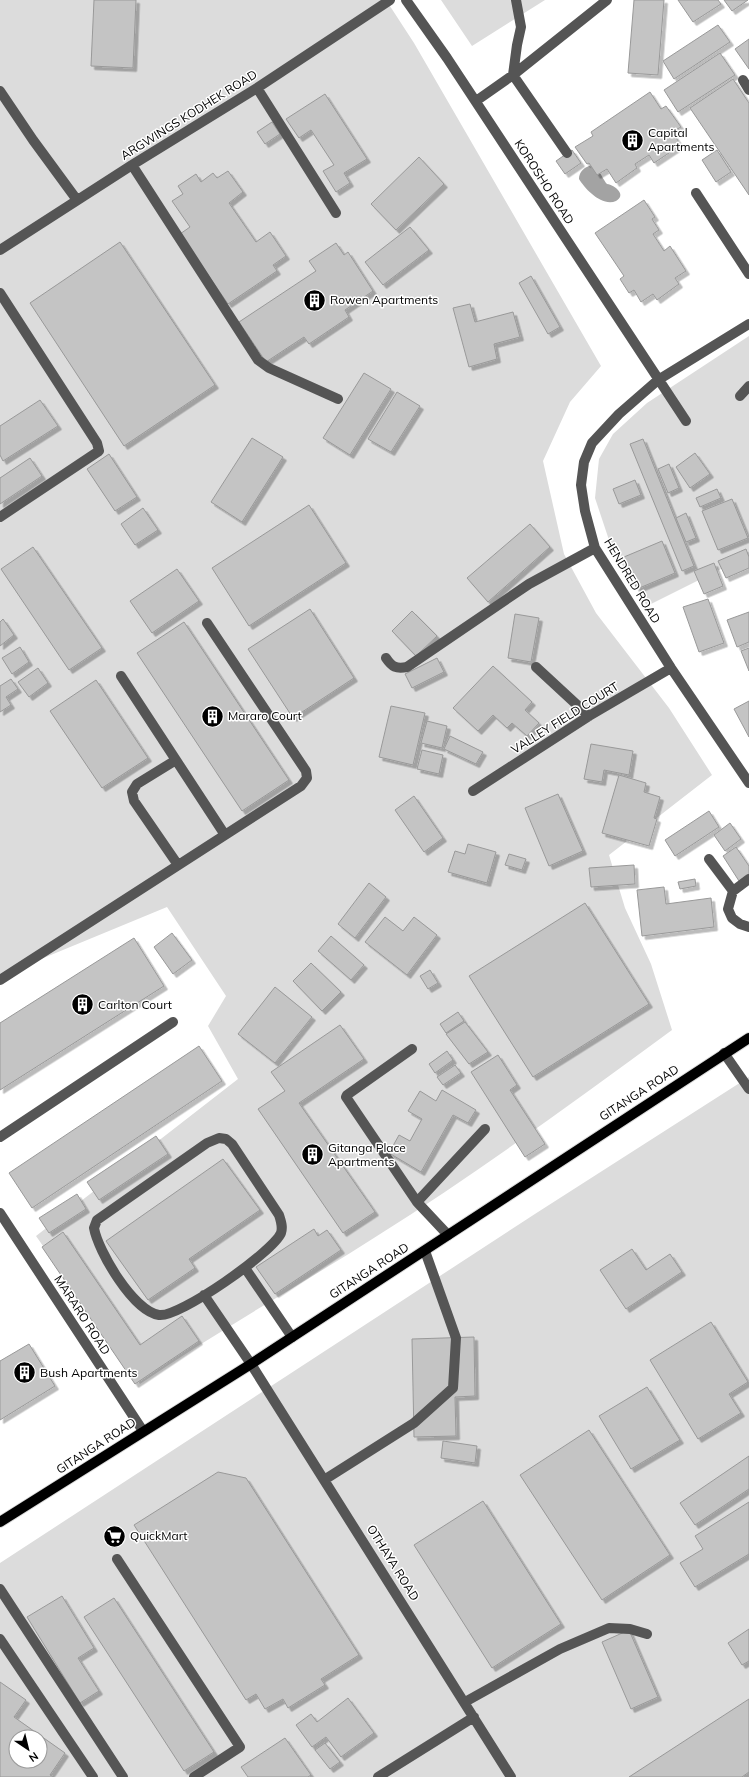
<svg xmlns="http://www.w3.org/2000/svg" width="749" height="1777" font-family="Mulish,sans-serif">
  <defs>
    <filter id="shadow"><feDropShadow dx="3.5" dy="3.5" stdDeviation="0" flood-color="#0004"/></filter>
  </defs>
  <rect width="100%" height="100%" fill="#fff"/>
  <path fill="#dcdcdc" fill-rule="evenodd" d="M0 0H386L414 43 601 366 570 402 543 461 564 554 596 613 669 708 712 775 609 855 625 908 651 964 672 1030C575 1101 479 1172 377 1236 299 1286 217 1331 140 1384L36 1236 238 1079 208 1026 226 996 167 907 0 976Z
    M441 0H545L472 46Z
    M749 336V555L647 606 611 546 595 498 599 459 613 434 647 403Z
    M749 1077V1777H0V1563L538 1212ZM16 1737H40V1761H16Z"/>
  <path fill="#a3a3a3" d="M589 166C600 167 601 177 607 184 615 185 627 195 616 201 602 207 585 189 579 179 579 173 583 168 589 166Z"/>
  <path fill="#c4c4c4" stroke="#999" fill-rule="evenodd" filter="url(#shadow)" d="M94 0H136L133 68 91 66Z
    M634 0H664L658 75 628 73Z
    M678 0H718L721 4 693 22Z
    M724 0H748L732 11Z
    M718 25 730 42 674 79 663 61Z
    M749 39V69L735 49Z
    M720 53 735 75 678 112 664 90Z
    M733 79 749 103V195L690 108Z
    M650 92 661 109 666 106 681 127 672 132 681 145 654 163 649 155 635 164 637 168 616 183 607 169 597 175 589 163 587 164 575 147 593 136 591 132Z
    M325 94 367 159 344 173 350 183 336 192 323 171 334 165 311 130 299 138 286 119Z
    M272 122 280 134 265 144 257 132Z
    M572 150 581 163 565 174 556 161Z
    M717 150 731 172 716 182 702 160Z
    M419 157 444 184 396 230 371 204Z
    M228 171 243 192 229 203 256 242 270 232 286 256 273 265 277 271 228 304 180 234 190 227 172 201 183 194 178 186 196 174 201 182 213 173 217 178Z
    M644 200 655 217 652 219 659 230 653 234 664 251 670 246 686 271 675 278 679 284 657 300 653 294 641 302 634 290 629 293 620 279 624 276 595 233Z
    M410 227 429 250 383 285 365 262Z
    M120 242 215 385 124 446 30 303Z
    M336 243 344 255 348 252 373 291 345 310 349 317 309 344 304 337 266 362 239 322 316 271 309 261Z
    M531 276 560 327 548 334 519 283Z
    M470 304 475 322 513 312 520 337 494 344 497 359 469 367 453 308Z
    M364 373 391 389 350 455 323 438Z
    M397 392 420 406 391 452 368 439Z
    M40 400 58 426 3 461 0 455V426Z
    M252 438 283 457 242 522 211 502Z
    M643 439 694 566 682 571 630 444Z
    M695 453 710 474 690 488 676 467Z
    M109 454 137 497 115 511 87 469Z
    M30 458 42 476 0 504V478Z
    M669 464 679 488 668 493 658 469Z
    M635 480 641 495 619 504 613 489Z
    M717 489 721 498 700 507 696 498Z
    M732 499 748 538 718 550 702 511Z
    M309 505 346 563 249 626 212 568Z
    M143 508 158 530 135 545 121 524Z
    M686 513 696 538 686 542 676 518Z
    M530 524 550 547 488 602 467 578Z
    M662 541 675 573 637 589 624 557Z
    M33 547 102 648 69 670 1 569Z
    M746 549 749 557V568L726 578 718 561Z
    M714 563 723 586 704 594 694 571Z
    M177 569 199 601 152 633 130 601Z
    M708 599 724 643 699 652 683 607Z
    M310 609 354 678 293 718 248 649Z
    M412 611 437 636 416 656 392 631Z
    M749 612V642L737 647 727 620Z
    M515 614 539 618 531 662 508 658Z
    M3 619 14 635 0 646V622Z
    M184 622 289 780 242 811 137 653Z
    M20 647 29 662 12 674 2 658Z
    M749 648V671L741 651Z
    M437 658 444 672 412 688 405 674Z
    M493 666 532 702 525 710 539 723 527 736 512 723 507 728 493 715 478 731 453 708Z
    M38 668 48 683 29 697 18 682Z
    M11 679 18 689 6 697 11 705 0 712V686Z
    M96 680 148 758 102 788 50 711Z
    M749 701V737L734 709Z
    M391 706 425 713 413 765 379 757Z
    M427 721 447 726 442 748 421 743Z
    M450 736 483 752 476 764 444 749Z
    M591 744 633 751 629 775 604 770 602 782 584 779Z
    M422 750 443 755 439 774 417 769Z
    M619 775 646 783 644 792 660 797 654 818 657 819 649 846 602 833Z
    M558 794 583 851 549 866 525 808Z
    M414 796 443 838 424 852 395 810Z
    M709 811 719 827 675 856 665 840Z
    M730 823 741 839 725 851 714 835Z
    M468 844 496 852 487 883 448 872 455 851 465 854Z
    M736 847 749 866V874L739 881 723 856Z
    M509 854 526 859 522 870 505 865Z
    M634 865 635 884 591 887 589 868Z
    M695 879 696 886 680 889 678 882Z
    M369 883 386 897 355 938 338 924Z
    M664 887 666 904 711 898 714 927 642 936 637 890Z
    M585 903 649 1004 533 1077 469 976Z
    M385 917 403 931 414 917 437 935 407 975 365 942Z
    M172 933 192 960 173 974 154 947Z
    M331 936 364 965 351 980 318 951Z
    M134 938 164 986 0 1090V1023Z
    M311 963 341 992 322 1011 293 981Z
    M430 970 438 983 428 989 420 976Z
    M275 987 312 1017 275 1063 238 1034Z
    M458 1012 464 1021 446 1033 440 1024Z
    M465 1022 488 1052 469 1064 446 1034Z
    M340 1025 364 1059 299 1103 375 1212 343 1233 258 1109 285 1091 271 1072Z
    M199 1046 222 1081 32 1208 9 1173Z
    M447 1051 453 1060 435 1073 429 1064Z
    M498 1055 517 1085 510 1090 545 1144 525 1157 471 1072Z
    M455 1065 461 1073 443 1085 437 1077Z
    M442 1090 476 1110 468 1123 453 1115 421 1172 389 1153 399 1135 410 1141 422 1119 408 1111 420 1091 436 1101Z
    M156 1136 168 1154 99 1200 87 1182Z
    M223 1159 260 1210 189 1259 195 1268 148 1300 106 1241Z
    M77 1194 86 1209 49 1233 39 1218Z
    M314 1229 318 1236 327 1230 341 1250 275 1294 256 1267Z
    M63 1232 140 1345 182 1316 199 1341 135 1384 42 1247Z
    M632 1249 646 1270 670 1254 682 1272 626 1309 600 1270Z
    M711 1322 748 1382 729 1394 741 1413 698 1439 650 1360Z
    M474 1337 475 1396 455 1397 456 1436 414 1437 412 1339Z
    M29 1344 55 1386 0 1420V1361Z
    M647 1387 680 1440 631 1469 599 1416Z
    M589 1430 670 1555 602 1600 520 1475Z
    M443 1441 477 1446 475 1463 441 1458Z
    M749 1456V1489L695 1525 680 1503Z
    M218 1472 246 1478 359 1655 321 1679 325 1685 288 1708 283 1699 265 1709 256 1694 246 1700 134 1525Z
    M483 1501 561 1624 492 1668 414 1545Z
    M749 1502V1554L695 1587 680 1563 703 1549 695 1536Z
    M62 1596 94 1648 78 1658 99 1691 80 1703 27 1617Z
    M114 1598 214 1752 184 1771 84 1617Z
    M749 1629V1661L742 1665 728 1643Z
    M629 1630 658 1697 631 1709 602 1642Z
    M0 1682 26 1700 14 1717 65 1753 50 1775 54 1777H0ZM16 1737H40V1761H16Z
    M348 1698 374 1733 341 1757 326 1737 312 1747 296 1725 311 1714 317 1722Z
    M749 1699V1772L742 1777H629Z
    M285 1738 311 1775 308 1777H248L241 1767Z
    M325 1743 340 1762 330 1769 315 1750Z"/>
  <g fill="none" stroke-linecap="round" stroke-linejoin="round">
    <defs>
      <path id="major" d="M0 1522 251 1364 749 1038"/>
    </defs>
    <use href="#major" stroke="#dbdbdb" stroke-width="12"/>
    <path stroke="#555" stroke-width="10" d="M406 0 447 58 686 421
      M516 0 521 27 517 45 513 75 567 153
      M743 80 749 90
      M257 88 336 213
      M0 91 33 140 77 200
      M476 101 513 75 607 0
      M132 165 258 360 269 368 338 399
      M696 193 749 274
      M0 250 132 165 257 88 390 0
      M0 293 97 443 99 451 0 517
      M749 324 658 380 619 414 592 443 584 462 581 485 585 511 595 548 671 668 749 783
      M740 396 749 386
      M207 623 306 771 307 778 301 786 225 835
      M386 658C392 667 396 669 407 667L529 584 595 548
      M536 667 589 716
      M176 760 137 784 132 792 134 801 178 865
      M473 791 589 716 671 668
      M709 859 733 891
      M749 879 733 891 728 909 732 918 740 924 749 927
      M0 980 225 835 121 676
      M412 1049 347 1095 346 1097 417 1202 448 1235
      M724 1053 749 1089
      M0 1137 173 1022
      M219 1138 226 1139 232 1144 279 1215C281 1221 283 1227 281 1233 273 1252 179 1318 159 1315 133 1311 98 1251 94 1228L97 1220 207 1143Z
      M417 1202 485 1129
      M0 1213 143 1431
      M245 1268 292 1337
      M204 1295 251 1364 511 1777
      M324 1480 414 1423 453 1388 456 1338 425 1251
      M117 1559 240 1747 194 1777
      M0 1589 123 1777
      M0 1639 93 1777
      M465 1702 560 1649 609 1628 630 1629 647 1634
      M378 1777 474 1717"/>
    <use href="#major" stroke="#000" stroke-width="10"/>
  </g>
  <defs>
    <symbol id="building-disc" viewBox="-11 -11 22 22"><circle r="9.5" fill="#000" stroke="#fff"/><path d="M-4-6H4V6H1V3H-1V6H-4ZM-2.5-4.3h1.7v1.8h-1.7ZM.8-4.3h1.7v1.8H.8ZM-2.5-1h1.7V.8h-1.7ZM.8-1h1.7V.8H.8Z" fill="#fff"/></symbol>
    <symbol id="supermarket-disc" viewBox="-11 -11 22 22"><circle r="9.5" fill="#000" stroke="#fff"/><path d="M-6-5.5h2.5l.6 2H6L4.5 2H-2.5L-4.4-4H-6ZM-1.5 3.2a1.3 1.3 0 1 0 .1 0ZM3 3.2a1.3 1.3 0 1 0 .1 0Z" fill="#fff"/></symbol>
  </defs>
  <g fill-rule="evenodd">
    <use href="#building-disc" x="620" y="128" width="25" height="25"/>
    <use href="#building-disc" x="302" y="288" width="25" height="25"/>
    <use href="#building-disc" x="200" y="704" width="25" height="25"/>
    <use href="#building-disc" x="70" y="992" width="25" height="25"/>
    <use href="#building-disc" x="300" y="1142" width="25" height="25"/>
    <use href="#building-disc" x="12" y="1360" width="25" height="25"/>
    <use href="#supermarket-disc" x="102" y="1524" width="25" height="25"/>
  </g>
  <g text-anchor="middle" stroke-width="3" stroke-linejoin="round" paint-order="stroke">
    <g font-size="12" fill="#000" stroke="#fff">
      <text transform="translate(189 115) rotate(-32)" y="4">ARGWINGS KODHEK ROAD</text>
      <text transform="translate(544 182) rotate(57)" y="4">KOROSHO ROAD</text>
      <text transform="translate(632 581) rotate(59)" y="4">HENDRED ROAD</text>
      <text transform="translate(565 718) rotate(-32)" y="4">VALLEY FIELD COURT</text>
      <text transform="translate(639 1093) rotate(-33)" y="4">GITANGA ROAD</text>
      <text transform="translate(369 1271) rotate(-33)" y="4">GITANGA ROAD</text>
      <text transform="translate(82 1315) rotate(57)" y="4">MARARO ROAD</text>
      <text transform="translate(96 1446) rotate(-33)" y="4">GITANGA ROAD</text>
      <text transform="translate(393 1563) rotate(58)" y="4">OTHAYA ROAD</text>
    </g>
    <g font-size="12" fill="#000" stroke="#fff" text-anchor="start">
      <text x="648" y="137">Capital<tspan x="648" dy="14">Apartments</tspan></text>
      <text x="330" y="304">Rowen Apartments</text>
      <text x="228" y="720">Mararo Court</text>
      <text x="98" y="1009">Carlton Court</text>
      <text x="328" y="1152">Gitanga Place<tspan x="328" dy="14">Apartments</tspan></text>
      <text x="40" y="1377">Bush Apartments</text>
      <text x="130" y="1540">QuickMart</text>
    </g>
  </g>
  <g transform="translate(28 1749) rotate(145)"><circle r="19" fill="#ffffff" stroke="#999999"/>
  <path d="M0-3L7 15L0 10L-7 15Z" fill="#000000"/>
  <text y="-6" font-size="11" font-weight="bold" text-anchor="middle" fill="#000000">N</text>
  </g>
</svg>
